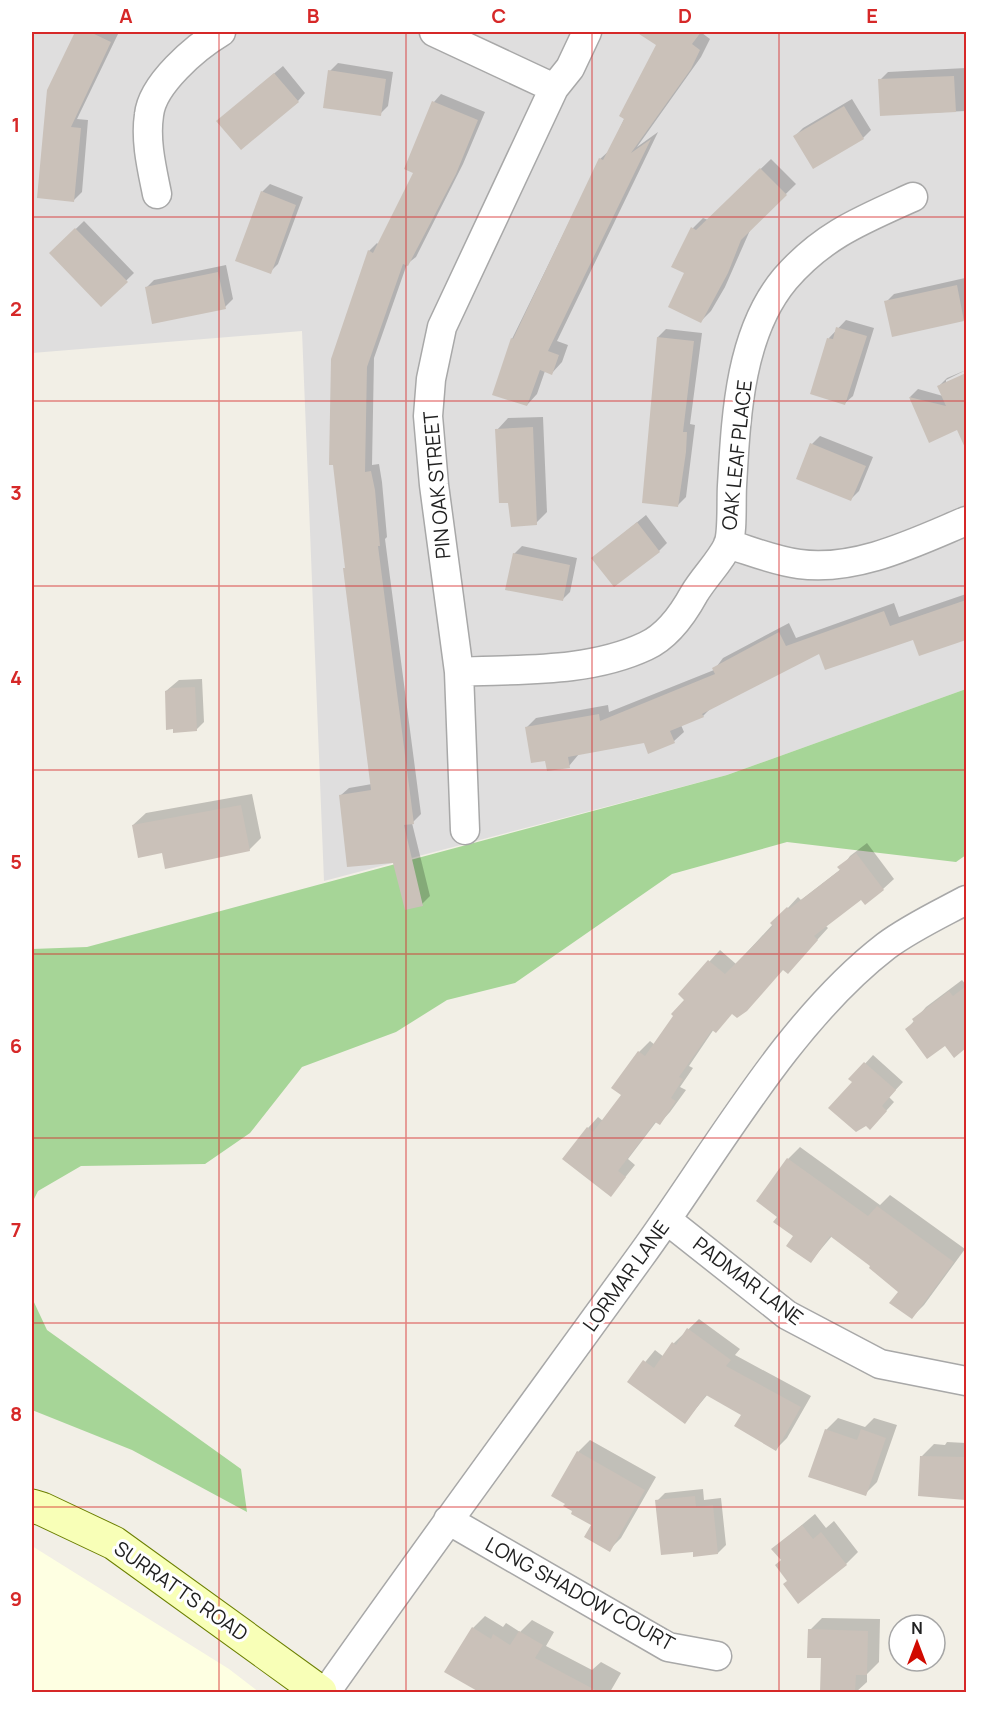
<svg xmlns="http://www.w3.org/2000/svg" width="998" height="1724" font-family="Manrope,sans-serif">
  <rect width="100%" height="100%" fill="#f2efe6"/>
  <path fill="#dfdede" d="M32 32H966V689L727 775 324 881 302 331 32 353Z"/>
  <path fill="#feffe2" d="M32 1546 229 1669 259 1692H32Z"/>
  <path fill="#a6d597" d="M966 689V855L956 862 787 842 672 874 515 983 447 1000 396 1032 302 1067 250 1133 205 1164 81 1166 38 1191 32 1203V949L87 947 727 775Z
    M32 1298 47 1330 241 1469 247 1512 132 1450 32 1410Z"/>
  <path fill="#0003" d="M77 32 118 34 77 119 88 120 82 192 74 200 49 90Z
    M658 32H703L702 33 710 39 701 57 637 147 658 132 557 341 568 345 562 362 552 373 545 371 537 394 527 405 512 339 600 159 610 150 658 45 652 40Z
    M338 63 393 72 388 106 380 114 330 71Z
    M283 66 305 93 298 101 218 121Z
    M966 68V111L882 115 880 80 888 72Z
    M441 94 485 112 463 164 416 257 407 264 374 358 372 465 379 464 382 482 387 537 385 539 421 814 412 823 430 896 422 904 394 861 341 795 349 788 372 784 347 567 369 251 377 243 379 245 415 172 434 102Z
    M852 99 871 130 863 138 795 136 803 128Z
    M771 159 796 184 751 228 725 287 711 311 701 321 686 273 673 266 693 228 703 218 708 220Z
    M270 184 303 197 278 264 270 272 262 192Z
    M84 221 134 273 101 305 51 253Z
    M226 265 233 299 225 307 146 288 154 280Z
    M965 278 966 317 964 320 886 302 894 294Z
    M846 320 874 328 853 396 845 403 829 338Z
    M666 329 702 333 690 424 695 425 686 497 678 505 658 337Z
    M966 370 946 380V384L966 374V425L930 441 910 397 918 389 943 396 939 386 947 378Z
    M543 417 547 512 536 523 497 430 508 418Z
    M820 436 873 457 859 491 851 499 812 444Z
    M646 515 667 543 659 551 593 558Z
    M522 546 577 558 570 592 562 600 514 554Z
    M966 594V638L920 654 914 638 820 651 711 708 703 716 681 725 684 732 674 741 645 742 579 754 569 766 546 759 527 727 536 718 608 705 609 712 714 670 723 658 789 623 796 638 894 603 899 617Z
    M202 679 204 722 196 730 166 691 179 680Z
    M252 794 261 838 249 850 164 852 133 825 146 813Z
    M867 843 894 879 883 889 861 898 825 925 828 928 798 961 784 968 714 1029 689 1066 693 1068 680 1087 686 1090 670 1112 660 1123 657 1121 628 1159 635 1165 611 1195 588 1128 598 1117 603 1121 623 1094 613 1088 639 1052 650 1041 655 1045 686 1000 680 994 720 950 736 964 798 897 801 900 841 869 850 856Z
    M962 980 966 985V1034L948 1048 945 1044 907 1029 926 1007Z
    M873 1055 903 1082 889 1097 894 1102 878 1120 851 1079Z
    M800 1147 880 1205 890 1195 965 1249 924 1305 912 1317 900 1291 872 1266 832 1236 811 1261 779 1216 788 1159Z
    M699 1319 740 1349 735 1355 811 1396 787 1438 776 1449 743 1414 708 1394 685 1422 629 1382 655 1350 664 1357 674 1343Z
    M838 1418 865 1427 874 1418 897 1425 877 1482 865 1494 826 1430Z
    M590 1440 656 1477 621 1538 609 1550 593 1524 578 1452Z
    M947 1442 966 1443V1498L919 1495 922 1456 934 1444 945 1445Z
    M703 1489 704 1500 721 1498 726 1545 718 1553 694 1551 657 1501 665 1493Z
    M815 1514 826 1528 834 1521 858 1552 846 1564 789 1580 782 1560 773 1549Z
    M485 1616 503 1627 506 1623 520 1632 532 1620 554 1632 546 1646 592 1670 601 1662 621 1673 610 1692H523L517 1689 514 1692H482L446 1671 473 1628Z
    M822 1618 880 1619 879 1662 867 1674V1682L856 1692H821L822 1657 810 1630Z"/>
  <path fill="#cac1b9" d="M75 32H90L111 42 71 127 81 128 74 202 37 198 47 90Z
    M636 32H701L692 44 700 50 691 69 631 153 651 139 548 351 559 355 552 375 540 370 527 406 492 395 511 338 513 339 599 158 603 160 624 119 619 116 656 45Z
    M328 70 386 79 381 116 323 108Z
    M274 73 299 102 241 150 216 121Z
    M954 76 956 112 880 116 878 79Z
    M432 101 478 120 456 174 408 266 403 264 367 367 365 472 371 471 375 490 380 546H378L414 824 404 825 423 906 405 910 393 863 347 867 339 795 371 790 343 568H345L333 465H329L331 359 368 250 373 253 413 173 404 169Z
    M844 106 864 139 813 169 793 136Z
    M760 168 787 195 741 240 728 273 701 323 668 307 684 273 671 267 691 227 696 230Z
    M261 191 296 205 271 274 235 261Z
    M75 228 128 282 101 307 49 253Z
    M218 272 226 309 152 324 145 287Z
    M957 285 964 321 892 337 884 301Z
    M836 327 867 336 845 405 810 394 827 338 833 339Z
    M657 337 694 341 683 432H687L686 452 678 507 642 503Z
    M966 373V450L957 430 929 443 909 397 946 406 937 386Z
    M533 427 537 525 511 527 508 503H499L495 429Z
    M810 443 866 466 851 501 796 479Z
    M637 522 660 552 614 587 591 558Z
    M513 553 570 565 563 601 505 590Z
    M966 600V640L919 656 913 640 825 670 819 654 702 714 704 717 670 731 675 743 648 754 644 743 568 757 570 768 547 771 545 761 531 763 525 727 599 714 600 721 715 674 712 668 779 632 786 646 884 611 890 626Z
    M195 687 197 731 173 733V729L166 730 165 691 169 690V688Z
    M241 805 250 851 165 869 162 853 138 858 132 825Z
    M856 853 884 890 865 905 861 900 814 936 818 940 788 974 783 970 747 1011 737 1018 732 1014 716 1033 712 1030 679 1077 683 1079 671 1098 676 1101 660 1125 655 1122 618 1171 626 1177 611 1197 562 1159 587 1127 593 1132 621 1095 611 1088 638 1051 645 1056 673 1016 671 1014 684 1000 678 994 708 960 725 974 773 926 770 923 787 907 789 909 840 870 837 867Z
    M966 986V1048L954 1058 945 1046 927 1059 905 1029 914 1022 912 1019 949 991 953 996Z
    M864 1062 896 1090 882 1106 887 1111 870 1130 866 1126 856 1132 828 1108 852 1082 848 1079Z
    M787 1158 868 1216 877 1206 954 1262 912 1319 889 1303 898 1292 869 1268 870 1266 830 1236 811 1263 786 1246 793 1236 773 1222 777 1217 756 1201Z
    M687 1328 731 1360 726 1366 801 1407 776 1451 734 1426 741 1415 706 1395 685 1424 627 1382 643 1360 654 1368 672 1342 676 1345Z
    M825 1429 857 1440 861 1429 886 1438 866 1496 808 1477Z
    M577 1451 645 1490 610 1552 584 1537 591 1525 571 1514 572 1511 563 1506 565 1504 551 1496Z
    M920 1456 966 1457V1500L918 1496Z
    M695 1496 696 1507 713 1505 718 1554 693 1557V1552L661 1555 655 1500Z
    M802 1525 813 1539 821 1532 847 1565 798 1604 783 1584 787 1581 775 1565 781 1560 771 1549Z
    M472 1627 491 1639 493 1634 510 1645 519 1631 543 1645 535 1658 599 1692H479L444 1672Z
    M808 1629 868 1631 867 1675H856L855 1692H820L821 1658H807Z"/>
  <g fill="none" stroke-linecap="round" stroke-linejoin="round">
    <defs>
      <path id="street" d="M434 32 554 88
        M157 194C152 169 145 141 149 115 152 84 196 47 221 32
        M728 544C751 551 775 561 799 564 856 572 916 542 966 521
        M459 672C519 669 589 673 646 646 668 636 683 614 694 594 704 577 720 562 728 545 733 533 731 501 732 486 736 418 739 334 785 279 823 235 862 220 913 197
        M465 830 459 672 434 485 428 416 431 379 442 327 554 88 570 68 587 32
        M667 1220 787 1315 880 1364 966 1381
        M448 1520 668 1647 717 1656
        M326 1692C429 1546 535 1402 640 1257 714 1156 786 1023 886 946 910 928 940 914 966 900"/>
      <path id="secondary" d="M32 1506 42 1509 114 1543 320 1692"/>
    </defs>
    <use href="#street" stroke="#a8a8a8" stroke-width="31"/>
    <use href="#secondary" stroke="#6b7f00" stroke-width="35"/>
    <use href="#street" stroke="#fff" stroke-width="28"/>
    <use href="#secondary" stroke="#f8ffb7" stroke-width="33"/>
  </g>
  <path fill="none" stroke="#d62828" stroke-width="1.5" stroke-opacity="0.55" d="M219 32V1692M406 32V1692M592 32V1692M779 32V1692M32 217H966M32 401H966M32 586H966M32 770H966M32 954H966M32 1138H966M32 1323H966M32 1507H966"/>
  <g text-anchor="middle" stroke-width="6" stroke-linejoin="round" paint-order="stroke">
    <g font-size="20" fill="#212121" stroke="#fff">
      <text transform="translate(737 455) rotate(-84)" y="7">OAK LEAF PLACE</text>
      <text transform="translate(437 485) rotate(-95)" y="7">PIN OAK STREET</text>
      <text transform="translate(626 1276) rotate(-54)" y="7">LORMAR LANE</text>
      <text transform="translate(748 1281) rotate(37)" y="7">PADMAR LANE</text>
      <text transform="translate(181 1591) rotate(35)" y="7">SURRATTS ROAD</text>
      <text transform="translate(580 1594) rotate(29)" y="7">LONG SHADOW COURT</text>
    </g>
  </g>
  <rect width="998" height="1724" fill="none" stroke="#ffffff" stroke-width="66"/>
  <g transform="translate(917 1643)"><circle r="28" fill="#ffffff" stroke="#a6a6a6" stroke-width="1.5"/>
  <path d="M0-4.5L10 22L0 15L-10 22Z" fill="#d10a00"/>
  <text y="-9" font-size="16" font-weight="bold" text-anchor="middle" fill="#212121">N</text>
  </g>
  <rect x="33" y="33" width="932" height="1658" fill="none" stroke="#d62828" stroke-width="2"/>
  <g font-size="20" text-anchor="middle" font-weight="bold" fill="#d62828">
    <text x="126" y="23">A</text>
    <text x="313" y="23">B</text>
    <text x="499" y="23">C</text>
    <text x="685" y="23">D</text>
    <text x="872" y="23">E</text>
    <text x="16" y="132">1</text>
    <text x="16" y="316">2</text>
    <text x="16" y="500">3</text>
    <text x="16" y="685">4</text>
    <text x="16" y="869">5</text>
    <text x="16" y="1053">6</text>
    <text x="16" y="1237">7</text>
    <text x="16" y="1421">8</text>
    <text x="16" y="1606">9</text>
  </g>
</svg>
